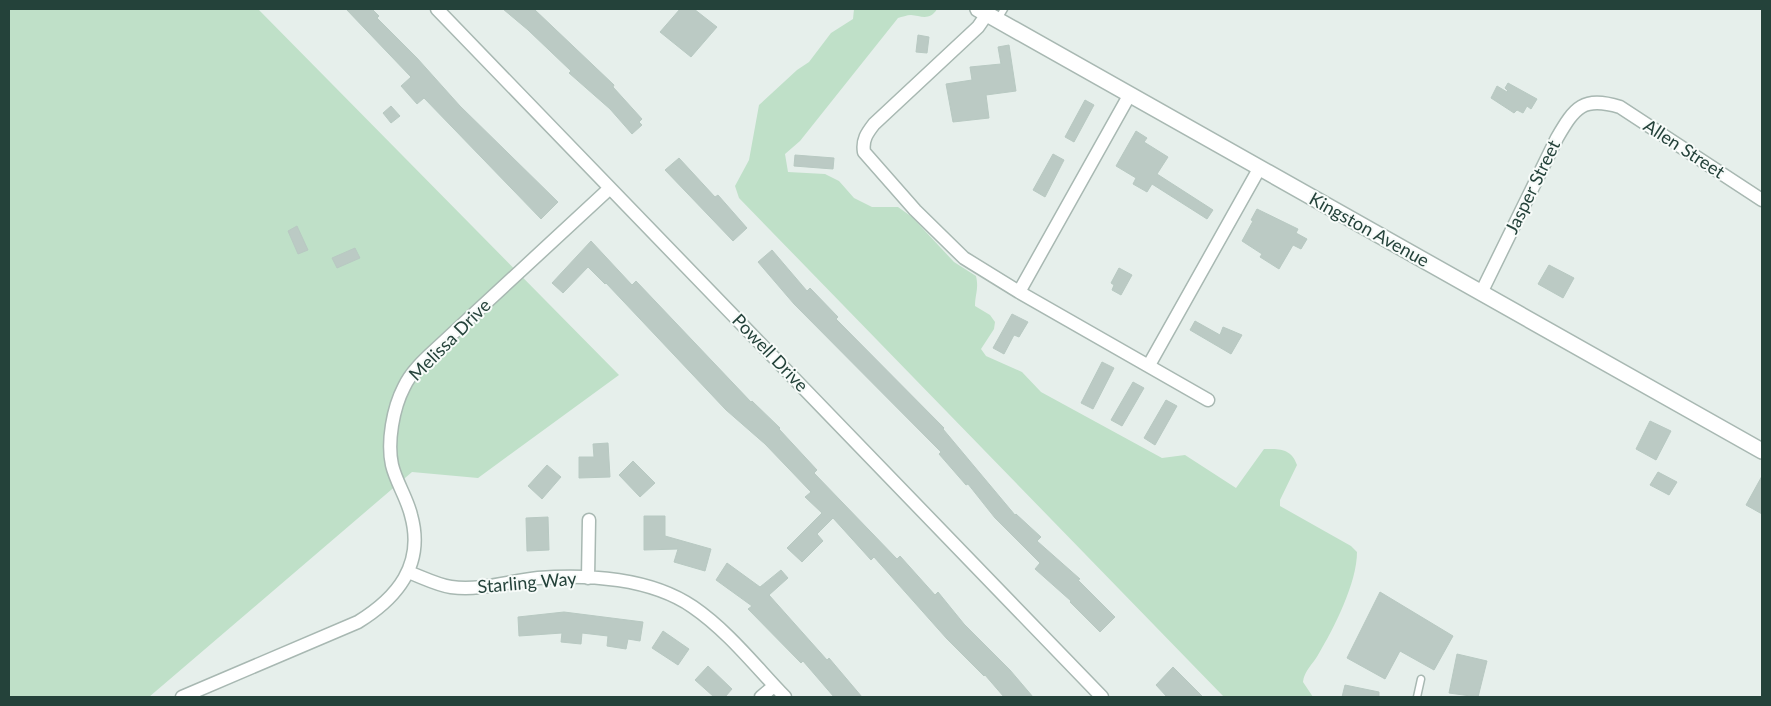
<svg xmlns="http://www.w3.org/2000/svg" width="1771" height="706" font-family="Lato,sans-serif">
  <rect width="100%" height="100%" fill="#e6efeb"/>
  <path fill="#bfe0c8" d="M9 9H258L619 375 478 478 412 472 149 697H9Z
    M854 9H937C930 21 921 16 911 15 907 15 902 17 898 18L800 141 785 154 788 172 825 174 839 181 854 198 872 207H898L912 217 954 262 976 276C979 289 975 294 975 306L990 315 995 322 994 329 981 349 986 356 1022 372 1041 392 1162 458 1185 455 1236 488 1264 449C1279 449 1291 448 1297 465L1280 500V506L1351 546 1357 552C1357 583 1334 628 1318 655 1313 664 1304 671 1303 682L1313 697H1224L739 198 735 186 749 160 759 105 797 70 809 62 831 33 853 19Z"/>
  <path fill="#bbcac4" stroke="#b8c9c2" d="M346 9H372L379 16 377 18 417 58 460 106 558 202 541 219 424 98 417 104 401 86 411 77Z
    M503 9H534L614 85 613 87 642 119 639 122 642 125 632 134 610 109 569 73 571 71 528 30Z
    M680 9H694L717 27 691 57 660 32Z
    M918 35 929 37 927 53 916 52Z
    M1009 45 1016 91 986 95 989 118 953 122 946 84 972 80 970 67 1001 64 998 47Z
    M1508 83 1537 99 1531 109 1527 106 1523 113 1517 110 1514 113 1491 98 1497 86 1507 92 1508 91 1505 88Z
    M1085 100 1094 105 1074 142 1065 137Z
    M391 106 400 116 391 123 383 113Z
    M1136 131 1147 138 1144 142 1168 157 1157 174 1213 210 1207 219 1152 184 1147 192 1133 184 1136 178 1116 166Z
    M1053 154 1064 160 1045 197 1033 190Z
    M795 155 834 158 833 169 794 166Z
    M679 158 715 197 718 195 747 228 733 241 665 170Z
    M1257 209 1298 229 1296 233 1307 239 1301 249 1293 245 1279 269 1260 257 1262 254 1242 241 1253 221 1251 220Z
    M297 226 308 250 298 254 288 231Z
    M591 241 632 285 636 281 751 402 752 401 780 428 779 429 817 470 814 473 897 559 900 556 935 595 938 592 964 624 1010 670 1033 697H1004L985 675 984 676 947 639 874 557 871 560 833 518 817 534 823 541 802 562 787 548 822 513 805 497 811 492 765 444 726 410 606 283 605 284 588 267 563 293 552 283Z
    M355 248 360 258 337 268 332 258Z
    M772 250 807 291 810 288 838 317 836 319 944 428 943 429 1015 515 1016 514 1041 537 1037 541 1080 579 1078 580 1115 617 1100 632 1070 602 1071 601 1035 569 1040 563 995 518 968 484 966 485 939 454 941 452 794 304 758 262Z
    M1549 265 1574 278 1563 298 1538 284Z
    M1119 268 1132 275 1121 295 1112 290 1114 285 1111 283Z
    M1012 314 1028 322 1019 337 1014 335 1004 354 993 348Z
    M1195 321 1220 335 1223 327 1242 335 1231 354 1190 330Z
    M1102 362 1114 368 1093 409 1081 403Z
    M1133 382 1144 388 1122 426 1111 420Z
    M1166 400 1177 406 1155 445 1144 438Z
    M1650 421 1671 431 1656 460 1636 449Z
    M608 443 610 477 579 478V457H594L593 444Z
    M633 461 655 483 640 497 619 475Z
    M547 465 561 477 542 499 528 486Z
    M1658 472 1677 482 1669 495 1650 485Z
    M1762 476V514L1746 505Z
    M644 516H665V536L711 549 705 571 674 562 678 549 644 550Z
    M548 517 549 550 527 551 526 518Z
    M727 563 760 587 781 570 788 578 769 595 827 660 829 658 862 697H834L803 661 801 663 748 609 752 606 716 580Z
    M1380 592 1453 636 1434 670 1400 651 1385 679 1347 658Z
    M564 612 643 622 640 641 628 639 626 649 607 646 608 636 582 633 581 644 561 642 562 633 519 636 518 617Z
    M663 631 689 649 678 665 652 648Z
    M1457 654 1487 661 1478 697 1449 693Z
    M708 666 732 689 725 697H714L695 680Z
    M1173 667 1203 697H1167L1156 685Z
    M1345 685 1379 692V697H1342Z"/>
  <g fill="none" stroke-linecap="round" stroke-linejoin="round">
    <defs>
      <path id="service" d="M998 19 1004 9
        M1417 697 1421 679"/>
      <path id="minor" d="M437 9 1102 697
        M987 14 978 27 874 124C867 133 862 140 864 152L915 210 964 258 1019 292 1208 400
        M1019 292 1130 94
        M1481 293 1557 138C1575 107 1583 96 1620 107L1762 200
        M1149 365 1259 169
        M408 572C422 577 437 585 451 587 481 591 509 581 538 578 588 574 651 578 693 607 728 631 756 667 785 697
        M588 578 589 520
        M182 697 358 622C397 598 425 565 411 515 407 498 396 482 392 465 387 442 393 408 404 387 411 372 424 360 436 349L610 188
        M761 697 774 686"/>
      <path id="tertiary" d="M978 9 1762 451"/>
    </defs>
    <use href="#service" stroke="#a8b8b2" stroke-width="9"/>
    <use href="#minor" stroke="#a8b8b2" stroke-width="15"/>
    <use href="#tertiary" stroke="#a8b8b2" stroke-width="18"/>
    <use href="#service" stroke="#fff" stroke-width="6"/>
    <use href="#minor" stroke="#fff" stroke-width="12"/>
    <use href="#tertiary" stroke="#fff" stroke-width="15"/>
  </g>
  <g text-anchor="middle" stroke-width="4" stroke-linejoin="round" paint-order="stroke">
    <g font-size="18" fill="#24423a" stroke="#f7fbf9">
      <text transform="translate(1684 149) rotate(33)" y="6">Allen Street</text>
      <text transform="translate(1533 187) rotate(-64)" y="6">Jasper Street</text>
      <text transform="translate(1369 230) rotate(29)" y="6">Kingston Avenue</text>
      <text transform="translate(450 340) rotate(-45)" y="6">Melissa Drive</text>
      <text transform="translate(770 353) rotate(46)" y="6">Powell Drive</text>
      <text transform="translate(527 583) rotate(-5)" y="6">Starling Way</text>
    </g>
  </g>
  <rect width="1771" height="706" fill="none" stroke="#24423a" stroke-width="20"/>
</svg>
